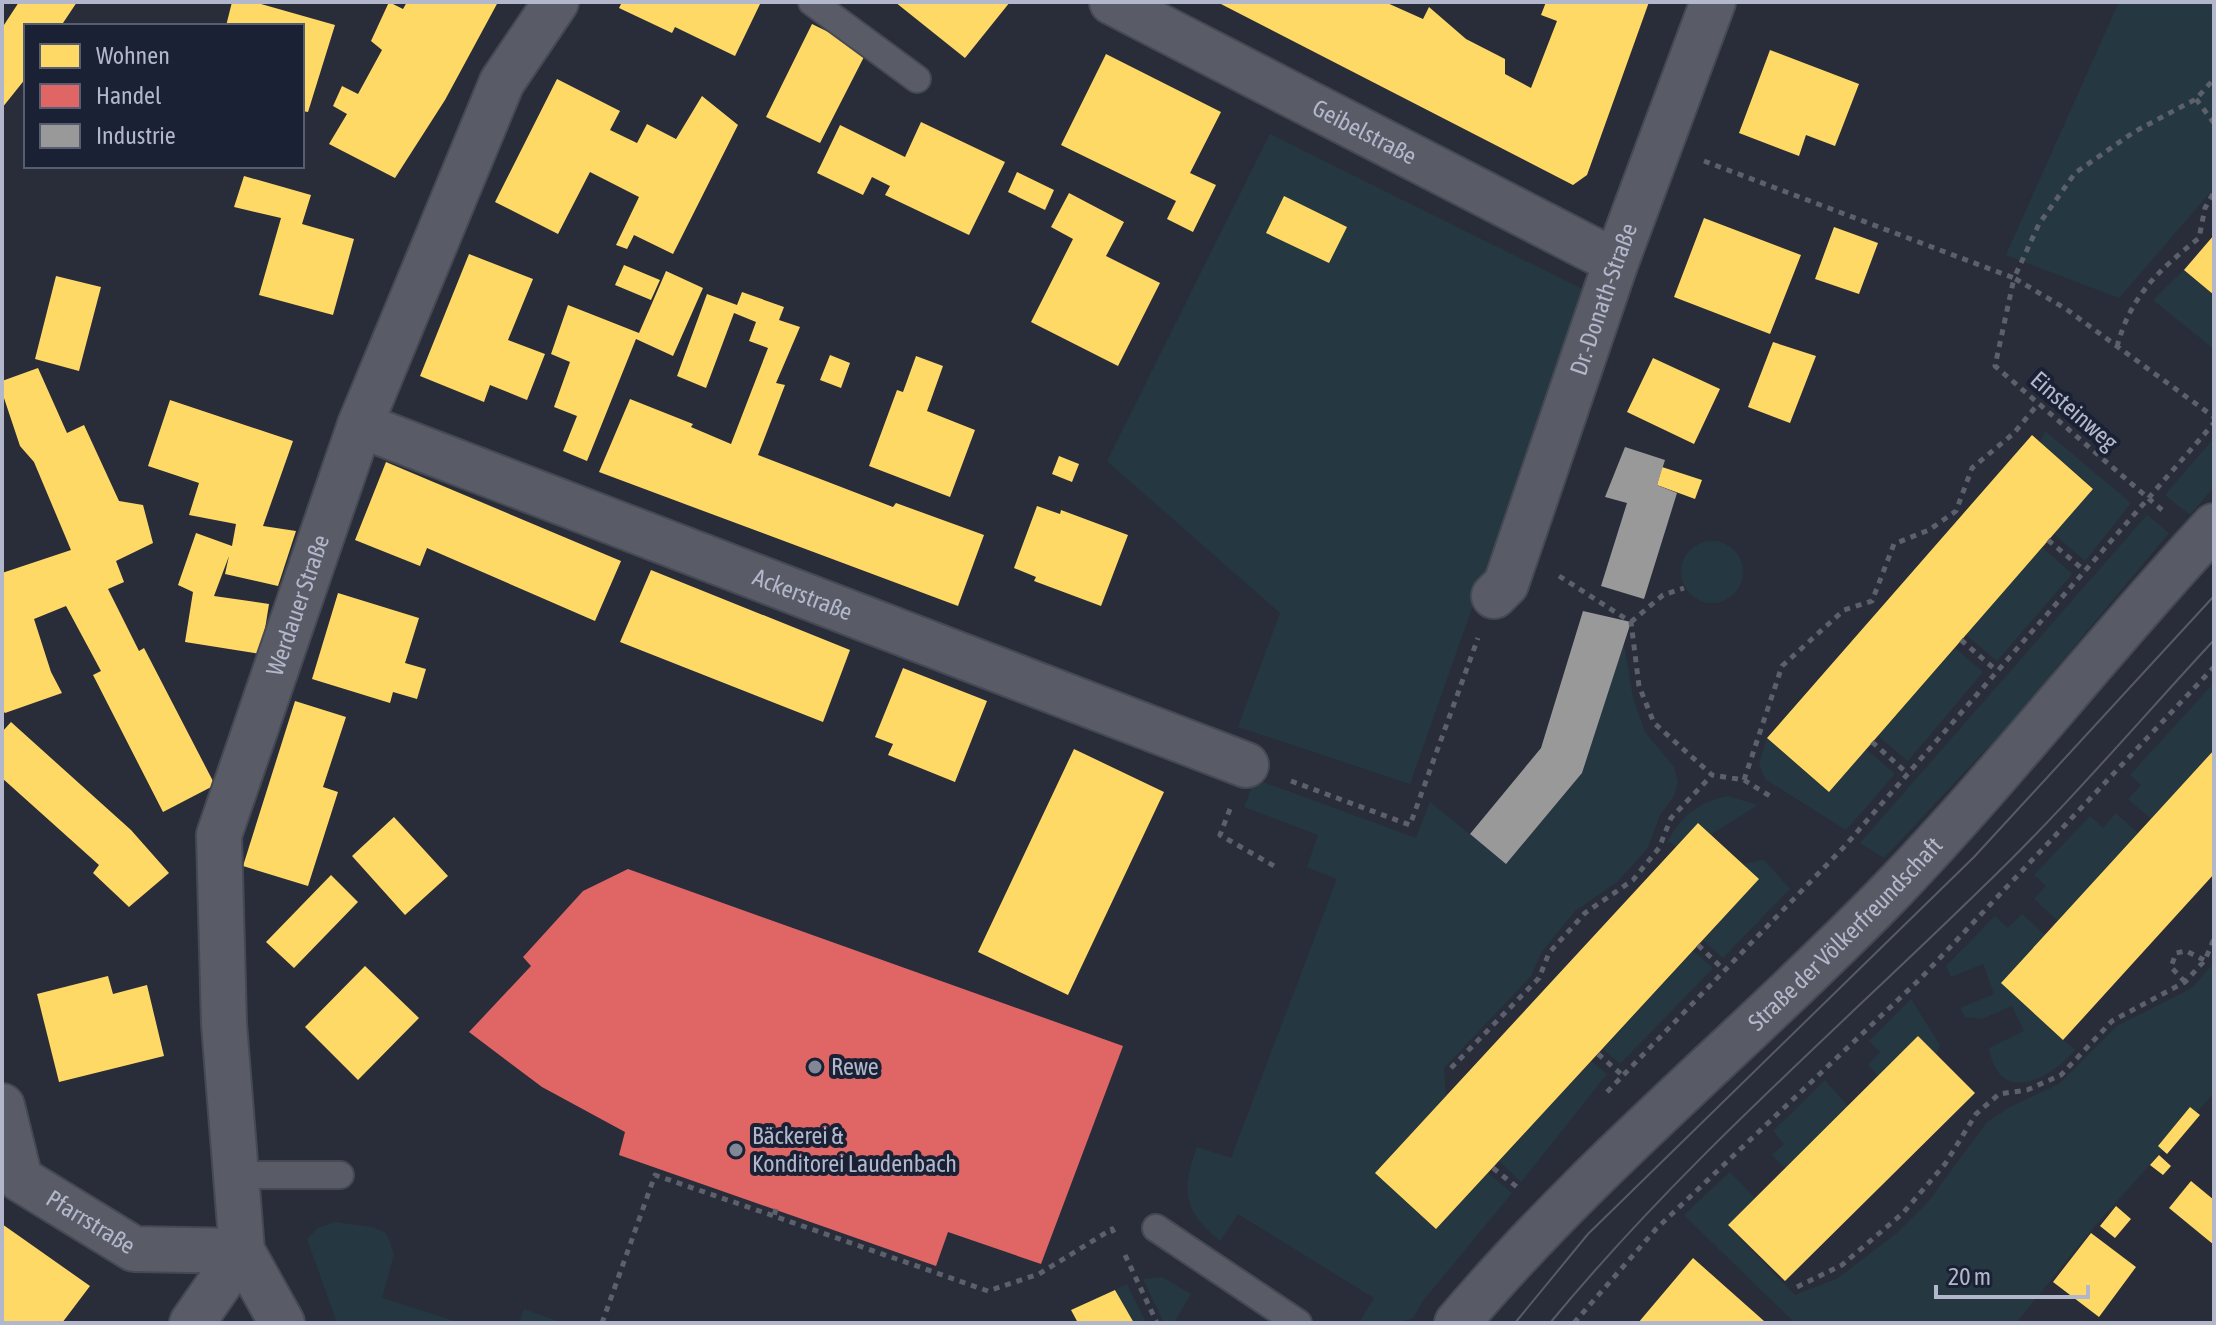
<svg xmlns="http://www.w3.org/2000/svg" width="2216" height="1325" font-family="'Asap Condensed',sans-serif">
  <rect width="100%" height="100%" fill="#292d3a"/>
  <path fill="#253740" d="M2119 2H2214V188L2119 298 2006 255Z
    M1270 134 1584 290 1410 784 1238 727 1280 613 1107 461Z
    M2184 270 2214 295V349L2153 300Z
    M2045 431 2131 503 2085 561 2054 534 2093 488 2040 442Z
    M2214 438V487L2190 515 2165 495Z
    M2147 515 2169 533 2007 727 1884 858 1860 843Z
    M1681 572a31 31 0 1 1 62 0a31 31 0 1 1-62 0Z
    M2042 547 2072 574 1997 661 1966 635Z
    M1624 644 1633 698 1645 732 1674 767 1678 782 1674 796 1660 815 1647 849 1617 882 1575 911 1541 953 1531 976 1444 1068 1446 1096 1375 1173 1436 1229 1488 1173 1512 1193 1422 1302 1413 1318 1398 1323H1359L1374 1298 1238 1214 1220 1241C1183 1209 1181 1193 1197 1147L1231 1158 1337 879 1307 867 1318 835 1244 807 1255 779 1416 838 1430 802 1506 864 1582 773Z
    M1955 648 1983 672 1908 761 1878 736Z
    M2214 683V750L2151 819 2128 799 2141 785 2130 775Z
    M1767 738 1829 792 1866 749 1895 774 1846 830 1765 779 1759 763Z
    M1728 796 1758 805 1710 835 1742 864 1764 860 1790 889 1723 958 1703 940 1758 879 1698 823 1676 847 1668 841C1682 815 1699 802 1728 796Z
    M2116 813 2138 833 2058 921 2034 899 2046 886 2034 875 2090 816 2103 828Z
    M2022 914 2045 935 2002 983 2075 1050C2049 1080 1999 1106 1989 1048L2024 1031 2012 1006 1982 1019 1965 1017 1960 1008 1994 994 1983 964 1951 977 1946 966 1995 916 2008 928Z
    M1693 951 1713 968 1620 1064 1603 1049Z
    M2214 963V1093L2094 1227 2016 1323H1795L1684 1215 1730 1172 1755 1198 1728 1226 1795 1295 1838 1278 1897 1233 1928 1202 1987 1122 2010 1107 2059 1084 2117 1026 2192 988Z
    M1911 999 1940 1045 1936 1054 1918 1036 1878 1076 1868 1065 1880 1052 1869 1041Z
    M1591 1061 1607 1074 1521 1182 1499 1161Z
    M1825 1080 1848 1106 1785 1168 1772 1155 1784 1144 1773 1131Z
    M335 1222 372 1227 386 1233 394 1254 382 1298 461 1323H337L307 1239 318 1228Z
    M1162 1277 1191 1294 1175 1321 1178 1323H1164L1143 1279Z
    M1127 1284 1146 1323H1134L1115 1290Z
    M524 1309 563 1323H519Z"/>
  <path fill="#ffd966" d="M19 2H77L61 26H26V78L2 108V28Z
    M232 2H254L335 25 308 112 302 111V26H226Z
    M389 2 403 9 407 2H498L445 100 395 178 329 144 347 114 333 106 342 86 358 94 382 50 371 41Z
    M622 2H761L735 56 675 27 672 33 619 8Z
    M895 2H1010L965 58Z
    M1217 2H1385L1423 19 1429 7 1466 39 1505 59V74L1531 88 1557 21 1541 15 1546 2H1649L1587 175 1573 185Z
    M812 24 867 51 820 143 766 117Z
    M1770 50 1859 84 1835 146 1806 135 1799 156 1739 133Z
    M1106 54 1221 112 1190 173 1216 185 1193 232 1167 219 1176 201 1061 145Z
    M557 79 620 111 610 130 637 143 647 124 676 139 702 96 738 125 673 254 634 235 627 249 616 245 639 197 590 172 558 234 495 202Z
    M921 122 1005 162 969 235 885 195 890 186 872 177 863 195 817 173 840 125 905 157Z
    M1017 172 1054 190 1045 210 1008 192Z
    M244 176 311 195 302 224 354 239 333 315 259 295 281 218 234 207Z
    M1069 193 1124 222 1106 256 1160 283 1118 366 1031 322 1073 239 1051 227Z
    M1284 196 1347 227 1329 263 1266 233Z
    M1704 218 1801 255 1770 334 1674 297Z
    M1834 227 1878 243 1859 294 1815 279Z
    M2214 235V295L2184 270Z
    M469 254 533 279 508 340 545 354 527 400 490 385 484 402 420 376Z
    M624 265 660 280 651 300 615 285Z
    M666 271 703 288 673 356 636 339 587 461 563 451 577 416 554 407 570 362 551 354 568 305 639 333Z
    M56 276 101 287 79 371 35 359Z
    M742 292 784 307 779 320 800 327 776 383 785 385 758 455 893 507 896 503 984 535 958 606 599 472 630 399 693 424 691 427 731 444 768 348 749 341 756 322 734 313 706 388 677 376 707 294 737 305Z
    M1773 342 1816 356 1790 423 1748 407Z
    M830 355 850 363 841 388 820 380Z
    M916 356 943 366 927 411 975 430 950 497 869 466 897 390 903 392Z
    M1653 358 1720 389 1694 444 1627 412Z
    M38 368 67 433 84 425 119 501 143 505 153 543 116 561 124 582 108 589 139 651 144 648 215 785 163 812 93 675 101 671 66 606 34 619 51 672 62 693 5 713 2 710V573L71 550 34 462 20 446 2 392V381Z
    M170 400 293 441 263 526 296 531 278 586 225 574 229 556 214 596 269 604 261 654 185 642 193 592 178 585 196 533 232 546 236 524 189 515 199 483 148 466Z
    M2032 435 2093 489 1829 792 1767 738Z
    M1059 456 1079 464 1072 482 1052 474Z
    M386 462 621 561 595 621 427 548 420 566 355 540Z
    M1662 467 1702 480 1695 499 1657 485Z
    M1037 506 1060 514 1061 510 1128 535 1101 606 1034 581 1036 577 1014 568Z
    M651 570 850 650 823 722 620 642Z
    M338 593 419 618 405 663 426 669 417 699 393 692 390 703 312 679Z
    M903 668 987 701 955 782 888 755 893 744 875 737Z
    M295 701 346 717 323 787 338 792 308 886 243 866Z
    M11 722 131 830 169 873 129 907 93 873 99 865 2 778V732Z
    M1074 749 1164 792 1068 995 978 952Z
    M2214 750V874L2063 1040 2001 983Z
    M394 817 448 876 405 915 352 856Z
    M1698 823 1759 879 1436 1229 1375 1173Z
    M331 875 358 902 294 968 266 942Z
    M365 966 419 1018 358 1080 305 1027Z
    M108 976 113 994 147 985 164 1056 59 1082 37 994Z
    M1918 1036 1975 1093 1785 1281 1728 1225Z
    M2190 1107 2200 1115 2167 1154 2158 1146Z
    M2159 1155 2171 1166 2163 1175 2150 1165Z
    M2191 1181 2214 1200V1245L2169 1208Z
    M2116 1206 2131 1219 2115 1238 2100 1226Z
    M2 1224 90 1286 62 1323H2Z
    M2091 1233 2136 1267 2099 1317 2053 1282Z
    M1693 1258 1764 1321 1762 1323H1638Z
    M1115 1290 1134 1323H1078L1071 1310Z"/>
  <path fill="#e06666" d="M628 869 1123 1046 1041 1264 948 1232 936 1266 619 1155 625 1132 542 1087 469 1032 531 966 523 957 583 891Z"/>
  <path fill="#999" d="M1625 447 1665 460 1657 485 1677 493 1644 599 1601 586 1627 503 1605 497Z
    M1583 611 1631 622 1582 773 1506 864 1470 834 1541 748Z"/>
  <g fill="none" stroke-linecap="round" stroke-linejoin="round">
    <defs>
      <path id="service" d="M812 2 917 79
        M236 1175H340
        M1156 1228 1298 1323"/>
      <g id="minor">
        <path id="s1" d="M1112 2 1616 262"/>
        <path id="s2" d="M360 425 1246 765"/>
        <path id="s3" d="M1494 596 1506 584 1616 262 1713 2"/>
        <path id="s4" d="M2 1106 20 1179 134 1249 242 1251"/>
        <path d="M192 1323 242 1251"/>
        <path id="s5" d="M282 1323 242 1251 224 1024 219 835 360 425 502 82 556 2"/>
      </g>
      <g id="secondary">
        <path id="s6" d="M1457 1323C1590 1165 1751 1036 1894 888 2005 772 2104 644 2214 526"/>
      </g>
    </defs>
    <use href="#service" stroke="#454953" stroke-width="30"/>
    <use href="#minor" stroke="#454953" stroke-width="48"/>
    <use href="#secondary" stroke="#454953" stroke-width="48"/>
    <path stroke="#5b606a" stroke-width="5" stroke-dasharray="6 6" stroke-linecap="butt" d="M2196 99 2214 123
      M1704 161 2014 278 2039 224 2075 173 2134 132 2196 99 2214 79
      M2117 347C2130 296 2159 270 2199 238L2205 208 2214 192
      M2162 510 1995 366 2014 278 2066 309 2214 417
      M2048 540 2085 571
      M1559 576 1631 622 1639 686 1654 723 1712 775 1744 780 1773 798
      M1631 622 1663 595 1684 588
      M1961 640 1997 671
      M1872 742 1907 773
      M1744 780 1782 666 1844 610 1872 601 1894 544 1929 530 1956 511 1972 468 2014 433 2038 404
      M1291 781 1410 825 1478 638
      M1230 809 1220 835 1274 866
      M1698 945 1724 970
      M2185 982 2171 967 2176 953 2186 951 2204 960
      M1598 1054 1621 1074
      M1451 1068 1539 978 1549 953 1585 913 1633 880 1659 848 1671 818 1712 775
      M1607 1092 1843 848 2214 423
      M1493 1168 1517 1187
      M776 1209 774 1216 988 1291 1039 1274 1112 1229 1115 1235
      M1125 1255 1157 1323
      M1797 1287 1842 1265 1903 1213 1945 1164 1976 1114 1999 1094 2027 1090 2061 1075 2112 1021 2185 982 2205 960 2214 939
      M602 1323 655 1175 774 1216
      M1574 1323 1656 1229 1921 978 2214 667"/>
    <use href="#service" stroke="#595c67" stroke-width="26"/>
    <use href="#minor" stroke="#595c67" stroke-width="44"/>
    <use href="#secondary" stroke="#585a65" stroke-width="44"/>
    <path stroke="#585a65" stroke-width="2" d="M1515 1323 1588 1234 1974 857 2214 596
      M1550 1323C1681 1164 1839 1028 1986 884 2066 807 2139 721 2214 640"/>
  </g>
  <g fill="#828798" stroke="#1b2135" stroke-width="3">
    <circle cx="815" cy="1067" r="8"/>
    <circle cx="736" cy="1150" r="8"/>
  </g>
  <g text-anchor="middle" stroke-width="8" stroke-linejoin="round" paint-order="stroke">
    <g font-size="24" fill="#b2b7cb" stroke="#1b2135">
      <text dy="8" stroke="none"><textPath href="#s1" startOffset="284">Geibelstraße</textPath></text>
      <text dy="8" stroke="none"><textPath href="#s3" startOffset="318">Dr.-Donath-Straße</textPath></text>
      <text transform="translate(2074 411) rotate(41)" y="8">Einsteinweg</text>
      <text dy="8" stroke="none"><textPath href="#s2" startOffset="474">Ackerstraße</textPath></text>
      <text dy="8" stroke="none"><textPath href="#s5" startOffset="742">Werdauer Straße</textPath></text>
      <text dy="8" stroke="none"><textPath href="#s6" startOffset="550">Straße der Völkerfreundschaft</textPath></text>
      <text dy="8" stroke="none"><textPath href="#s4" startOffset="158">Pfarrstraße</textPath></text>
    </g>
    <g font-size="24" fill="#b2b7cb" stroke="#1b2135" text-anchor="start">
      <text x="831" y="1075">Rewe</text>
      <text x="752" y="1144">Bäckerei &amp;<tspan x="752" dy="28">Konditorei Laudenbach</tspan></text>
    </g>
  </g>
  <rect width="2216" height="1325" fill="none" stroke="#b2b7cb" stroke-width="8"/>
  <rect x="24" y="24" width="280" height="144" fill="#1b2135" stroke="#575d71" stroke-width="2"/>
  <rect x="40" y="44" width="40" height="24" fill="#ffd966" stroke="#575d71" stroke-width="2"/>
  <text x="96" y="64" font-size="24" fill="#b2b7cb">Wohnen</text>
  <rect x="40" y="84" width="40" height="24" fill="#e06666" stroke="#575d71" stroke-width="2"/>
  <text x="96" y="104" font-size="24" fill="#b2b7cb">Handel</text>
  <rect x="40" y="124" width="40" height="24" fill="#999999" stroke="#575d71" stroke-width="2"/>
  <text x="96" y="144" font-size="24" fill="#b2b7cb">Industrie</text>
  <path d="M1936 1285v12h152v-12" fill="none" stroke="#b2b7cb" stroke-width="4"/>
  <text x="1948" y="1285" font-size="24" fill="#b2b7cb" stroke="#1b2135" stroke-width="6" paint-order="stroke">20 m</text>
</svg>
